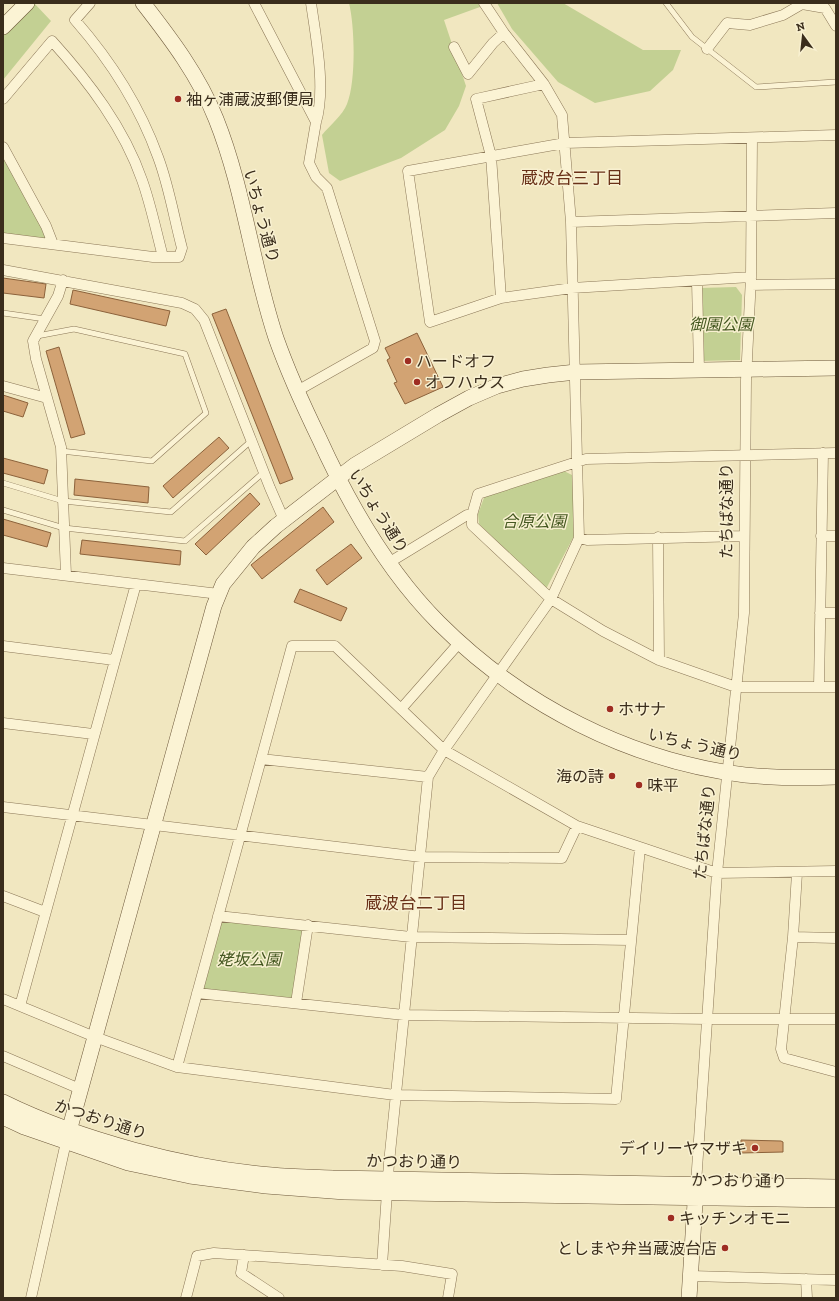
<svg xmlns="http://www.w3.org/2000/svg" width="839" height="1301" font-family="'Zilla Slab','Noto Sans JP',serif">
  <rect width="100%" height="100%" fill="#f1e7c0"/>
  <path fill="#c3d093" d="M34 3 51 21 3 80V30Z
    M349 3H491L444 20 466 86 459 106 445 130 401 158 340 181 329 173 322 135C329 126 343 115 347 104 356 82 355 27 349 3Z
    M497 3H563L643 50H681L673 70 650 91 595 103 558 82 512 29Z
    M3 150 53 244 3 238Z
    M736 287 742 295 740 360 701 361 699 288Z
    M562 470 574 476V536L546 589 479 524 478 514 485 495Z
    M218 916 308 925 296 1003 197 993Z"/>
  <path fill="#d2a373" stroke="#8c623b" d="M3 278 46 284 44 298 3 293Z
    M73 290 170 311 166 326 70 304Z
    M226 309 293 479 280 484 212 314Z
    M417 333 443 387 405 404 394 383 397 382 387 360 390 358 385 348Z
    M59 347 85 434 71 438 46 351Z
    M3 395 28 403 23 417 3 411Z
    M219 437 229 448 173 498 163 486Z
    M3 458 48 470 44 484 3 473Z
    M75 479 149 487 148 503 74 495Z
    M250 493 260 504 206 555 195 544Z
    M323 507 334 522 262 579 251 565Z
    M3 519 51 533 47 547 3 535Z
    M82 540 181 551 180 565 80 554Z
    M351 544 362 558 327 585 316 570Z
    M300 589 347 608 341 621 294 602Z
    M741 1140 781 1141 783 1142V1152L741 1153Z"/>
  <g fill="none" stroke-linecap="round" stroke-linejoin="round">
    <defs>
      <path id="lane" d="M666 3 692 37 756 87 836 82
        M3 313 45 319
        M37 336 74 329 185 354 206 413 152 461 61 451
        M3 483 63 501 171 512 251 441
        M3 510 64 528 185 541 264 472"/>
      <path id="street" d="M254 3 316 122 309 163 316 177 327 188 375 341 373 348 297 391
        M311 3C316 38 326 89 316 122
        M454 47 468 74 493 43 504 33
        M707 49 727 23 750 25 783 15 802 4 825 8 836 26
        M3 99 52 41C89 82 124 128 142 180 151 205 156 231 163 257
        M3 147 46 226 53 244
        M571 222 836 213
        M3 238 153 257H179L182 248C174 218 169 186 158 157 140 107 110 60 75 20L90 3
        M3 270 182 303 195 309 204 320 270 488 284 520
        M751 277 572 288 501 298 430 322 408 171 565 143 836 135
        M63 280 58 296 33 341 36 359 61 447 66 575
        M697 281 699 370
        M751 285 836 284
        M501 298 491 156 476 99 544 84
        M3 386 47 398
        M836 453 586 459 478 494 472 515V525L551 599 603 631 659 660 736 687H836
        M821 536H836
        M658 537 659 660
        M579 538 587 540 744 536
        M390 562 467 515H472
        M3 568 219 594
        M820 613H836
        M3 646 114 660
        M819 687 823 453
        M401 709 460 642
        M3 723 93 734
        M261 759 428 777
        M3 807 421 857 562 858 577 826
        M797 873 793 937 781 1049 784 1058 836 1072
        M3 896 45 912
        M218 916 411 937 630 940
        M793 937 836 938
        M197 993 404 1015 707 1019H836
        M3 999 95 1037 177 1067 395 1095 616 1099 640 848
        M296 1003 308 925
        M20 1006 136 584
        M3 1056 80 1089
        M177 1067 292 646H335L444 750 577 826 717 873 836 871
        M696 1184 717 873 744 613 746 380 751 277 752 138
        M244 1255 241 1273 279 1298
        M382 1265 389 1163 428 777 444 750 551 599 579 538 571 222 562 115 544 84 504 33 484 3
        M691 1276 836 1280
        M806 1279 807 1298
        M31 1298 66 1142
        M186 1298 197 1256 214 1253 402 1266 452 1274 448 1298"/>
      <path id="secondary" d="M143 3C171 39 199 76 216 119 244 189 252 266 276 338 288 372 303 405 319 438 348 502 389 573 439 623 521 705 630 761 745 775 775 778 806 778 836 777
        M3 27 27 3
        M3 1102C80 1140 187 1168 272 1175 293 1177 313 1177 333 1178L836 1187
        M3 1117 24 1127 128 1163 190 1176 266 1186 345 1192 836 1200
        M66 1142 214 606 223 584 253 547 276 526 355 465 438 415 469 398 497 386 523 379 548 375 576 372 836 368
        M689 1298 696 1187"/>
    </defs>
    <use href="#lane" stroke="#8b7757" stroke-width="6"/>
    <use href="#street" stroke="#8b7757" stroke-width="11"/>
    <use href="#secondary" stroke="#6d583a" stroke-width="16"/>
    <use href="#lane" stroke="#fbf3d4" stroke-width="5"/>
    <use href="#street" stroke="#fbf3d4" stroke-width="10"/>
    <use href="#secondary" stroke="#fbf3d4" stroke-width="15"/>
  </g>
  <g fill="#9e2d22" stroke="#f8f0d0" stroke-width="1.5">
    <circle cx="178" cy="99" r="4"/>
    <circle cx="408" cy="361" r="4"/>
    <circle cx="417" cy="382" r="4"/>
    <circle cx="610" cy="709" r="4"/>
    <circle cx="612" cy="776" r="4"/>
    <circle cx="639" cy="785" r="4"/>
    <circle cx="755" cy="1148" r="4"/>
    <circle cx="671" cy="1218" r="4"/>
    <circle cx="725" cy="1248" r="4"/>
  </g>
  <g text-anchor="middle" stroke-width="3" stroke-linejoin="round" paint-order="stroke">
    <g font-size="16" fill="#3a2d1c" stroke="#f8f0d0" text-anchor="start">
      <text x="186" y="105">袖ヶ浦蔵波郵便局</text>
      <text x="416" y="367">ハードオフ</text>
      <text x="425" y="388">オフハウス</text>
      <text x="618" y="715">ホサナ</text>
      <text x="604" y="782" text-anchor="end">海の詩</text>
      <text x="647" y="791">味平</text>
      <text x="747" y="1154" text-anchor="end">デイリーヤマザキ</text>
      <text x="679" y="1224">キッチンオモニ</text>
      <text x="717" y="1254" text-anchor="end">としまや弁当蔵波台店</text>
    </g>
    <g font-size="16" fill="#3a2d1c" stroke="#f8f0d0">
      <text transform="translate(262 216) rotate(75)" y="6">いちょう通り</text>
      <text transform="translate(379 511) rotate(58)" y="6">いちょう通り</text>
      <text transform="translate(726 511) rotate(-90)" y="6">たちばな通り</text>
      <text transform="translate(695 744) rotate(13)" y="6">いちょう通り</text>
      <text transform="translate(704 832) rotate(-84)" y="6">たちばな通り</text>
      <text transform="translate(101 1119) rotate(18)" y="6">かつおり通り</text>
      <text transform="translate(414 1161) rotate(1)" y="6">かつおり通り</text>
      <text transform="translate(739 1180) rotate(1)" y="6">かつおり通り</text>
    </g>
    <g font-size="16" font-style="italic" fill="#455821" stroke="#f8f0d0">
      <text x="721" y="330">御園公園</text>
      <text x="534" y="527">合原公園</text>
      <text x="249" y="965">姥坂公園</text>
    </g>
    <g font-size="17" fill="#693118" stroke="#f8f0d0">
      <text x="572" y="184">蔵波台三丁目</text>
      <text x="416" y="909">蔵波台二丁目</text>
    </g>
  </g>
  <rect width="839" height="1301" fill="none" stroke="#3a2d1c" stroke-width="8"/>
  <g transform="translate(803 36) rotate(345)" stroke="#f8f0d0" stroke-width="3" paint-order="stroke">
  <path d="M0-3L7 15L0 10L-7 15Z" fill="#3a2d1c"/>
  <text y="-6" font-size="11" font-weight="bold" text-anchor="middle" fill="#3a2d1c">N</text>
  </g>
</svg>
